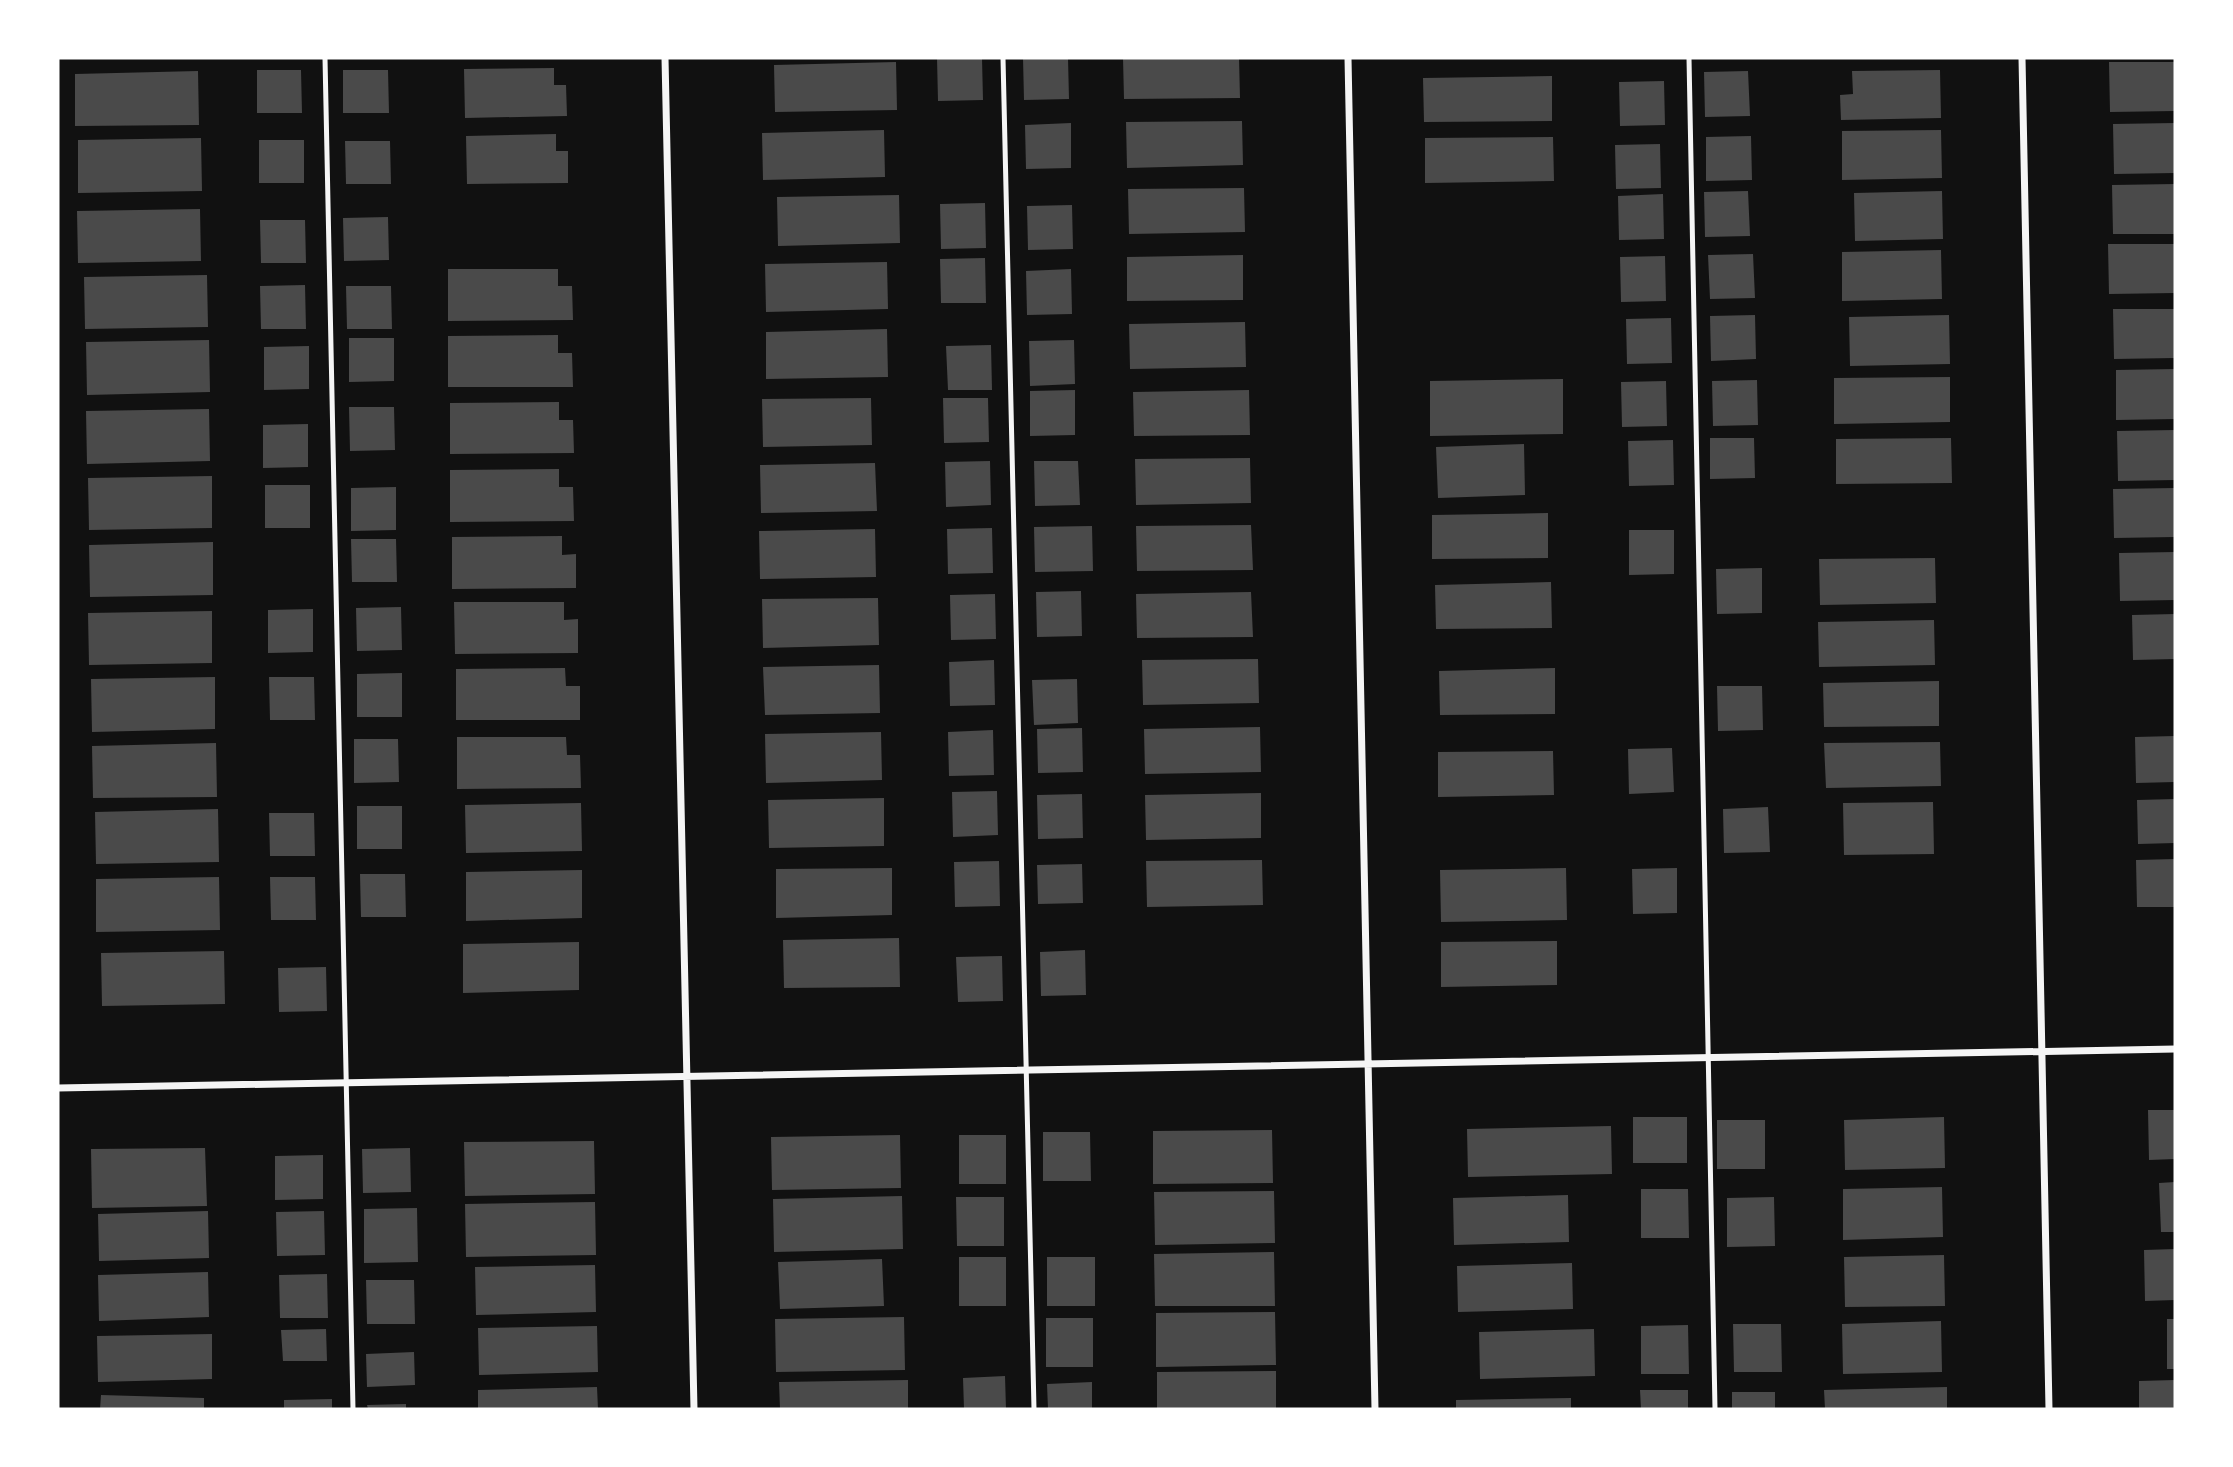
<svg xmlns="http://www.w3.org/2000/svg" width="2233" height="1467" font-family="Montserrat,sans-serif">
  <rect width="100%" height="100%" fill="#111"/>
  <path fill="#4a4a4a" d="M937 58H982L983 100 938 101Z
    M1023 58H1068L1069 99 1024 100Z
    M1123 58H1239L1240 98 1124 99Z
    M896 62 897 110 775 112 774 65Z
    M2109 62H2175V111L2110 112Z
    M554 68V85H566L567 116 465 118 464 69Z
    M257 70H301L302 113H257Z
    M343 70H388L389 113H343Z
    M1940 70 1941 118 1841 120 1840 95 1853 94 1852 71Z
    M198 71 199 125 75 126V74Z
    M1748 71 1750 116 1705 117 1704 72Z
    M1552 76V121L1424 122 1423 78Z
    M1664 81 1665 125 1620 126 1619 82Z
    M1242 121 1243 165 1127 168 1126 122Z
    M1071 123V168L1026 169 1025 125Z
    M2175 123V173L2114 174 2113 124Z
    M884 130 885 177 763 180 762 133Z
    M1941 130 1942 178 1842 180V131Z
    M556 134V151H568V183L467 184 466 136Z
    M1751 136 1752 180 1706 181V137Z
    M1553 137 1554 181 1425 183V138Z
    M201 138 202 191 78 193V140Z
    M259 140H304V183H259Z
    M345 141H390L391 184H346Z
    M1660 144 1661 188 1616 189 1615 145Z
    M2175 184V234H2113L2112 185Z
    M1244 188 1245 232 1129 234 1128 189Z
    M1748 191 1750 236 1705 237 1704 192Z
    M1942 191 1943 239 1855 241 1854 193Z
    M1663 194 1664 239 1619 240 1618 196Z
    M899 195 900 243 778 246 777 197Z
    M985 203 986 248 941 249 940 204Z
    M1072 205 1073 249 1028 250 1027 206Z
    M200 209 201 261 78 263 77 211Z
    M388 217 389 260 344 261 343 218Z
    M260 220H305L306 263H261Z
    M2108 244H2175V293L2109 294Z
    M1941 250 1942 299 1842 301V252Z
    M1753 254 1755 298 1710 299 1708 255Z
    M1243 255V300L1127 301V257Z
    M1665 256 1666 301 1621 302 1620 257Z
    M985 258 986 303H941L940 259Z
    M887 262 888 309 766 312 765 264Z
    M448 269H558V286H572L573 320 448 321Z
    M1071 269 1072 314 1027 315 1026 271Z
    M207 275 208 327 85 329 84 277Z
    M305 285 306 329H261L260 286Z
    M346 286H391L392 329H347Z
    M2113 309H2175V358L2114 359Z
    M1755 315 1756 359 1711 361 1710 316Z
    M1949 315 1950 364 1850 366 1849 317Z
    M1671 318 1672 363 1627 364 1626 319Z
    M1245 322 1246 367 1130 369 1129 324Z
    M887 329 888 377 766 379V332Z
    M558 335V353H572L573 387H448V336Z
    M349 338H394V381L349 382Z
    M209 340 210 392 87 395 86 342Z
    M1074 340 1075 384 1030 386 1029 341Z
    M991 345 992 390H948L946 346Z
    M309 346V389L264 390V347Z
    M2175 369V419L2116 420V370Z
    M1950 377V422L1834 424V378Z
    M1563 379V434L1430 436V381Z
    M1757 380 1758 425 1713 426 1712 381Z
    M1666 381 1667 426 1622 427 1621 382Z
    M1075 390V435L1030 436V391Z
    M1249 390 1250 435 1134 436 1133 392Z
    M871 398 872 445 763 447 762 399Z
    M943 398H988L989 442 944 443Z
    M559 402V420H573L574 453 450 454V403Z
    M349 407H394L395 450 350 451Z
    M209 409 210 461 87 464 86 411Z
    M308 424V467L263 468V425Z
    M2175 430V480L2118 481 2117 431Z
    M1710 438H1754L1755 478 1710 479Z
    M1951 438 1952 483 1836 484V439Z
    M1673 440 1674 485 1629 486 1628 441Z
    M1524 444 1525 495 1438 498 1436 447Z
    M1250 458 1251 503 1136 505 1135 459Z
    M990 461 991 505 946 507 945 462Z
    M1034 461H1078L1080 505 1035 506Z
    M875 463 877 511 761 513 760 465Z
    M559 469V487H573L574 521 450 522V470Z
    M212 476V528L89 530 88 478Z
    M265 485H310V528H265Z
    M396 487V530L351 531V488Z
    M2175 488V537L2114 538 2113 489Z
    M1548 513V558L1432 559V515Z
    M1251 525 1253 570 1137 571 1136 526Z
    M1092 526 1093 571 1035 572 1034 527Z
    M992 528 993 573 948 574 947 529Z
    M875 529 876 577 760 579 759 531Z
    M1629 530H1674V574L1629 575Z
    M562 536V555L576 554V588L452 589V537Z
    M351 539H396L397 582H352Z
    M213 542V595L90 597 89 545Z
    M2175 552V600L2120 601 2119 553Z
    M1935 558 1936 603 1820 605 1819 559Z
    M1762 568V613L1717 614 1716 569Z
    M1551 582 1552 628 1436 629 1435 585Z
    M1081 591 1082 636 1037 637 1036 592Z
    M1251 592 1253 637 1137 638 1136 594Z
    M995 594 996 639 951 640 950 595Z
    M878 598 879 645 763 648 762 599Z
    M454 602H564V620L578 619V653L455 654Z
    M401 607 402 650 357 651 356 608Z
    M313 609V652L268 653V610Z
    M212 611V663L89 665 88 613Z
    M2175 614V659L2133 660 2132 615Z
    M1934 620 1935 665 1819 667 1818 622Z
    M1258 659 1259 703 1143 705 1142 660Z
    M994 660 995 705 950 706 949 662Z
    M879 665 880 713 765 715 763 667Z
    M565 668 566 686H580V720H456V669Z
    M1555 668V714L1440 715 1439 671Z
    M402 673V717H357V674Z
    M215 677V729L92 732 91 679Z
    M269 677H314L315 720H270Z
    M1077 679 1078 723 1034 725 1032 680Z
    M1939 681V726L1824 727 1823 683Z
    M1717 686H1762L1763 730 1718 731Z
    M1260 727 1261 772 1145 774 1144 729Z
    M1082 728 1083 772 1038 773 1037 729Z
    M993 730 994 775 949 776 948 732Z
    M881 732 882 780 766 783 765 734Z
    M2175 736V782L2136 783 2135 737Z
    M457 737H566L567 755H580L581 788 457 789Z
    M354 739H398L399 782 354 783Z
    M1940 742 1941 786 1826 788 1824 743Z
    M216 743 217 797 93 798 92 746Z
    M1672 748 1674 792 1629 794 1628 749Z
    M1553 751 1554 795 1438 797V752Z
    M997 791 998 835 953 837 952 792Z
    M1261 793V838L1146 840 1145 795Z
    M1082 794 1083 838 1038 839 1037 795Z
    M884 798V846L769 848 768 800Z
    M2175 799V843L2138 844 2137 800Z
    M1933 802 1934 854 1844 855 1843 803Z
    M581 803 582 851 466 853 465 805Z
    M357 806H402V849H357Z
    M1768 807 1770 852 1724 853 1723 809Z
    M218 809 219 862 96 864 95 812Z
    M269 813H314L315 856H270Z
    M2175 859V907H2137L2136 860Z
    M1262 860 1263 905 1147 907 1146 861Z
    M999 861 1000 906 955 907 954 862Z
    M1082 864 1083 903 1038 904 1037 865Z
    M892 868V915L776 918V869Z
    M1566 868 1567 920 1441 922 1440 870Z
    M1677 868V913L1633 914 1632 869Z
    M582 870V918L466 921V872Z
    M360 874H405L406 917H361Z
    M219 877 220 930 96 932V879Z
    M270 877H315L316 920H271Z
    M899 938 900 987 784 988 783 940Z
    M1557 941V985L1441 987V942Z
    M579 942V990L463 993V944Z
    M1085 950 1086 995 1041 996 1040 952Z
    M224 951 225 1004 102 1006 101 953Z
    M1002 956 1003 1001 958 1002 956 957Z
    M326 967 327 1011 279 1012 278 968Z
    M2148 1110H2175V1159L2149 1160Z
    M1633 1117H1687V1163H1633Z
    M1944 1117 1945 1168 1845 1170 1844 1120Z
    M1717 1120H1765V1169H1717Z
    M1611 1126 1612 1174 1468 1177 1467 1129Z
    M1272 1130 1273 1183 1153 1184V1131Z
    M1043 1132H1090L1091 1181H1043Z
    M900 1135 901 1188 772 1190 771 1137Z
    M959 1135H1006V1184H959Z
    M594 1141 595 1194 465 1196 464 1142Z
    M205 1148 207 1206 92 1208 91 1149Z
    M410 1148 411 1192 363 1193 362 1149Z
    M323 1155V1199L275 1200V1156Z
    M2175 1182V1232H2161L2159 1183Z
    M1942 1187 1943 1237 1843 1240V1189Z
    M1641 1189H1688L1689 1238H1641Z
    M1274 1191 1275 1243 1155 1245 1154 1192Z
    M1568 1195 1569 1242 1454 1245 1453 1198Z
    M902 1196 903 1249 774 1252 773 1199Z
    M956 1197H1004V1246H957Z
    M1774 1197 1775 1246 1727 1247V1198Z
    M595 1202 596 1255 466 1257 465 1204Z
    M417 1208 418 1262 364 1263V1209Z
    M208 1211 209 1258 99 1261 98 1214Z
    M324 1211 325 1255 277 1256 276 1212Z
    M2175 1249V1300L2145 1301 2144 1250Z
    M1274 1252 1275 1306H1155L1154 1254Z
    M1944 1255 1945 1306 1845 1307 1844 1257Z
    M959 1257H1006V1306H959Z
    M1047 1257H1095V1306H1047Z
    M882 1259 884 1306 780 1309 778 1262Z
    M1572 1263 1573 1309 1458 1312 1457 1266Z
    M595 1265 596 1312 476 1315 475 1267Z
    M208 1272 209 1317 99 1321 98 1275Z
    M327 1274 328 1318H280L279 1275Z
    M366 1280H414L415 1324H367Z
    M1275 1312 1276 1365 1156 1367V1313Z
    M904 1317 905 1370 776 1372 775 1319Z
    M1046 1318H1093V1367H1046Z
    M2167 1319H2175V1369H2167Z
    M1941 1321 1942 1372 1843 1374 1842 1324Z
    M1733 1324H1781L1782 1372H1734Z
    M1688 1325 1689 1374H1641V1326Z
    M597 1326 598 1372 479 1375 478 1328Z
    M326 1329 327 1361H283L281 1330Z
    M1594 1329 1595 1376 1480 1379 1479 1332Z
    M212 1334V1379L98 1382 97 1336Z
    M414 1352 415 1385 367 1387 366 1354Z
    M1276 1371V1409H1157V1372Z
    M1005 1376 1006 1409H964L963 1378Z
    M908 1380V1409H780L779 1382Z
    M2175 1380V1409H2139V1381Z
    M1092 1382V1409H1048L1047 1384Z
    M597 1387 598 1409H478V1390Z
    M1947 1387V1409H1825L1824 1390Z
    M1640 1390H1688V1409H1641Z
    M1732 1392H1775V1409H1732Z
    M101 1395 204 1398V1409H100Z
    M1571 1398V1409H1456V1400Z
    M332 1399V1409H284V1400Z
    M406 1404V1409H368L367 1405Z"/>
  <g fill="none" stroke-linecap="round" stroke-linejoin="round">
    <path stroke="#f5f5f5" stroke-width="5" d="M325 58 353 1409
      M1003 58 1034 1409
      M1689 58 1715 1409"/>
    <path stroke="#f5f5f5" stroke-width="7" d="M665 58 694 1409
      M1348 58 1375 1409
      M2022 58 2049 1409
      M58 1088 2175 1049"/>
  </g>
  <rect width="2233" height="1467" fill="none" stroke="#ffffff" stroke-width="119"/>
</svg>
